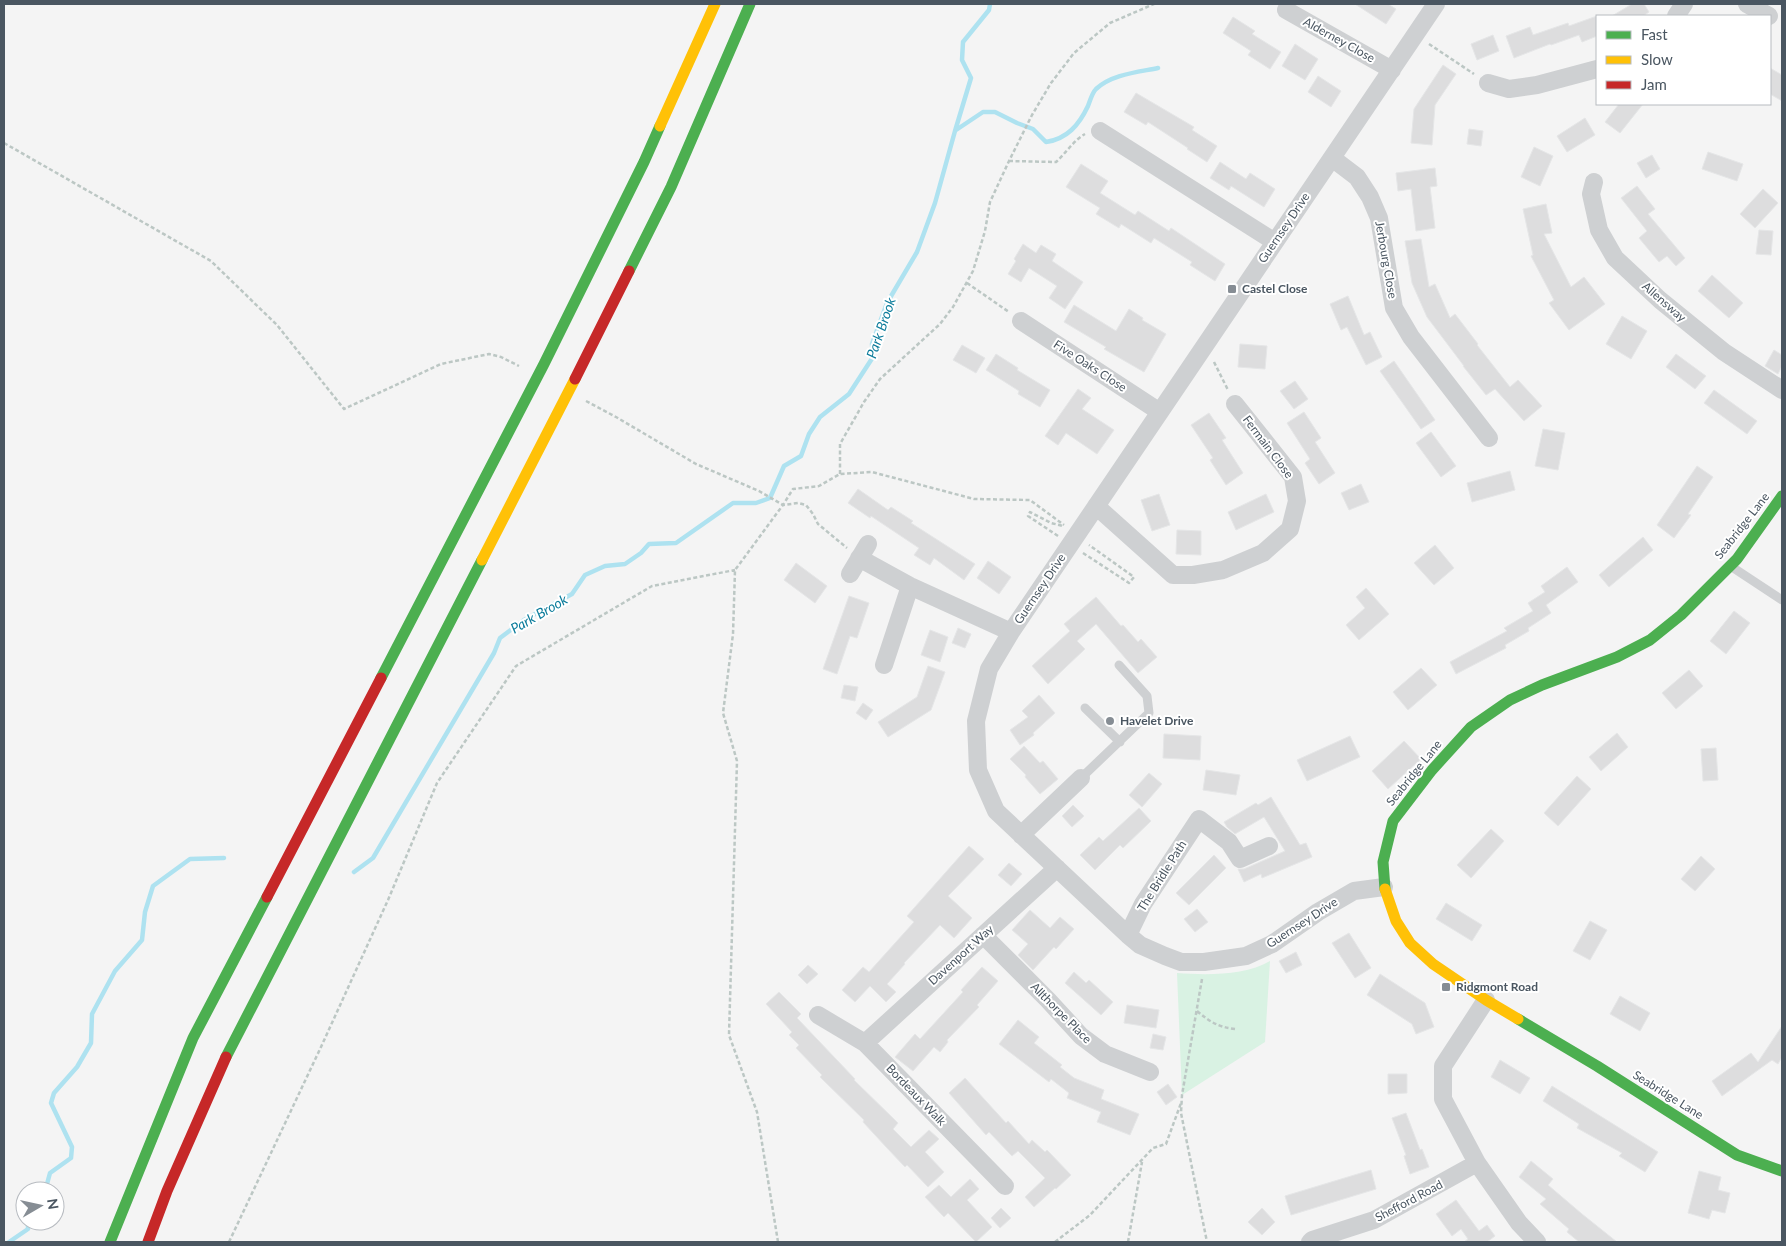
<svg xmlns="http://www.w3.org/2000/svg" width="1786" height="1246" font-family="Lato,sans-serif">
  <rect width="100%" height="100%" fill="#f4f4f4"/>
  <path fill="#d9f2e3" d="M1270 961 1265 1042 1182 1095 1177 973C1205 975 1245 976 1270 961Z"/>
  <g fill="none" stroke-linecap="round" stroke-linejoin="round">
    <path stroke="#aee2f0" stroke-width="4.5" d="M956 130 983 112H995L1017 123 1033 129 1046 142C1067 139 1079 125 1088 106 1090 101 1092 93 1096 89 1112 74 1139 72 1158 68
      M354 872 373 858 494 653 500 638 524 620 572 594 585 575 605 566 625 564 641 553 649 544 676 543 733 503H756L770 498 784 466 801 456 809 434 820 417 849 394 873 357 872 344 887 303 917 252 935 203 955 131 971 78 962 60 963 42 989 10 990 4
      M40 1191 47 1184 50 1173 71 1158 72 1147 51 1103 54 1093 77 1067 91 1043 92 1014 115 971 142 940 145 912 153 886 190 859 224 858
      M9 1242 28 1229V1221"/>
  </g>
  <path fill="#ddddde" stroke="#e5e6e7" d="M1355 4H1388L1396 9 1386 24Z
    M1632 4H1644L1649 12 1643 16H1612Z
    M1597 16V36L1582 42 1579 35 1551 45 1550 44 1514 58 1506 36 1530 27 1533 35 1568 23 1569 26Z
    M1233 17 1255 31 1252 34 1281 52 1270 69 1248 55 1251 51 1223 33Z
    M1493 35 1499 51 1477 60 1471 44Z
    M1295 44 1318 59 1305 80 1282 66Z
    M1443 65 1456 74 1435 105 1432 145 1411 143 1414 109Z
    M1770 68 1782 75V101L1770 94Z
    M1318 76 1341 91 1331 107 1308 92Z
    M1136 93 1194 127 1192 130 1217 146 1207 162 1187 149 1188 148 1148 122 1146 125 1124 112Z
    M1619 104H1643L1620 133 1605 122Z
    M1585 118 1595 135 1567 152 1557 136Z
    M1469 129 1483 131 1481 146 1467 144Z
    M1534 147 1553 156 1540 186 1521 177Z
    M1708 152 1743 164 1737 181 1702 169Z
    M1652 155 1660 169 1646 178 1637 163Z
    M1220 162 1246 179 1250 173 1275 189 1264 207 1231 186 1229 190 1210 178Z
    M1081 164 1108 181 1100 193 1135 215 1138 211 1169 231 1171 228 1225 264 1215 281 1190 265 1192 262 1154 238 1151 243 1121 224 1119 228 1096 214 1100 208 1066 187Z
    M1435 168 1437 186 1430 187 1435 228 1416 231 1411 189 1398 191 1396 173Z
    M1637 186 1655 209 1648 214 1685 258 1676 266 1667 256 1659 262 1639 238 1647 231 1621 198Z
    M1763 189 1778 203 1755 228 1740 214Z
    M1546 204 1552 233 1544 234 1571 287 1584 277 1605 304 1569 330 1549 303 1554 300 1531 256 1533 255 1523 209Z
    M1759 230 1773 231 1771 255 1756 254Z
    M1421 239 1429 287 1435 284 1450 318 1455 314 1478 344 1477 345 1510 387 1518 380 1542 406 1524 421 1495 389 1486 395 1463 366H1464L1427 317 1412 283 1405 241Z
    M1023 244 1036 253 1041 245 1056 254 1052 261 1083 282 1065 309 1049 298 1057 286 1029 268 1021 282 1008 274 1016 261 1014 259Z
    M1712 275 1743 303 1729 318 1698 291Z
    M1348 296 1364 335 1370 332 1382 357 1366 365 1347 327 1341 330 1330 304Z
    M1074 305 1116 331 1129 309 1143 318 1142 320 1166 334 1144 372 1104 349 1106 347 1064 322Z
    M1622 316 1647 331 1631 359 1606 344Z
    M1240 344 1267 346 1265 369 1238 367Z
    M962 345 985 358 976 373 953 360Z
    M1774 350 1782 355V366L1778 374 1765 366Z
    M996 354 1018 368 1017 370 1050 390 1040 407 1018 394 1019 391 986 370Z
    M1676 354 1706 376 1695 389 1666 367Z
    M1394 361 1435 420 1421 429 1380 371Z
    M1295 381 1308 399 1294 409 1280 391Z
    M1078 389 1091 398 1082 409 1114 430 1097 454 1066 433 1058 445 1045 436Z
    M1714 390 1757 421 1747 434 1704 403Z
    M1304 412 1321 438 1315 442 1335 473 1319 484 1305 463 1310 459 1287 423Z
    M1209 413 1226 438 1222 440 1243 473 1226 485 1210 460 1213 458 1191 425Z
    M1543 429 1565 433 1558 470 1535 466Z
    M1431 432 1456 466 1441 477 1416 443Z
    M1697 466 1713 477 1688 514 1691 515 1674 538 1657 525Z
    M1510 471 1515 490 1472 502 1467 483Z
    M1361 484 1369 502 1349 510 1341 493Z
    M858 489 888 510 891 507 913 521 911 523 975 564 964 580 934 558 930 565 914 555 919 548 871 516 870 518 848 503Z
    M1159 494 1170 525 1152 531 1141 500Z
    M1266 494 1274 512 1236 530 1228 512Z
    M1177 530 1201 531V555L1176 554Z
    M1643 537 1653 550 1609 587 1599 575Z
    M1435 545 1454 568 1434 585 1414 563Z
    M988 561 1011 577 999 594 977 578Z
    M796 563 827 586 815 603 784 580Z
    M1567 567 1578 582 1546 605 1551 613 1528 628 1529 631 1505 645 1506 648 1456 674 1450 662 1507 631 1504 628 1533 611 1528 603 1545 592 1541 586Z
    M1366 588 1389 614 1359 640 1346 625 1365 608 1356 597Z
    M849 596 869 603 857 638 850 636 837 674 823 669Z
    M1096 597 1121 626 1123 625 1138 642 1141 639 1157 657 1138 673 1096 624 1077 641 1085 649 1048 684 1032 666 1070 631 1064 624Z
    M1734 611 1750 623 1726 654 1710 641Z
    M958 628 971 634 965 648 952 643Z
    M930 630 948 637 940 662 921 655Z
    M928 666 945 672 931 710 888 737 878 722 917 697Z
    M1421 668 1437 685 1408 710 1393 692Z
    M1689 670 1703 686 1676 709 1662 693Z
    M844 685 858 687 855 701 841 698Z
    M1039 695 1055 713 1033 733 1034 735 1020 745 1010 730 1028 717 1022 711Z
    M863 703 873 710 866 720 856 713Z
    M1617 733 1628 747 1601 771 1589 757Z
    M1164 734 1201 736 1200 760 1163 758Z
    M1350 736 1360 757 1307 781 1297 760Z
    M1404 741 1421 759 1388 789 1372 771Z
    M1024 746 1040 763 1043 761 1058 779 1040 794 1025 777 1026 775 1010 759Z
    M1716 748 1718 780 1703 781 1701 749Z
    M1206 770 1240 775 1236 795 1203 790Z
    M1149 773 1162 784 1142 807 1129 795Z
    M1577 776 1591 789 1558 826 1544 813Z
    M1271 797 1300 845 1306 843 1312 857 1262 878 1261 874 1244 882 1238 869H1244L1285 851 1264 817 1235 834 1227 827 1224 822 1256 803 1258 805Z
    M1073 805 1084 816 1072 827 1062 816Z
    M1139 808 1151 821 1123 848 1120 845 1095 870 1080 855 1099 837 1103 841Z
    M1491 829 1504 841 1471 878 1457 865Z
    M969 846 984 859 948 896 972 918 954 938 940 925 904 963 905 964 887 984 896 992 886 1002 870 986 855 1002 842 990 863 967 869 972 914 922 907 916Z
    M1214 855 1226 868 1189 905 1176 893Z
    M1701 856 1715 869 1695 891 1681 879Z
    M1009 863 1022 874 1011 886 998 875Z
    M1446 903 1482 925 1472 941 1436 919Z
    M1197 909 1208 922 1195 932 1184 919Z
    M1030 910 1050 928 1060 917 1074 929 1056 949 1054 947 1033 970 1018 955 1028 944 1012 930Z
    M1590 921 1607 930 1590 960 1573 951Z
    M1349 933 1371 968 1355 978 1332 943Z
    M1296 952 1302 965 1286 973 1279 961Z
    M808 965 818 974 807 984 798 975Z
    M982 967 998 981 977 1005 979 1007 947 1040 948 1042 940 1052 934 1047 913 1071 895 1057 915 1034 920 1039 963 992 961 990Z
    M1074 972 1086 983 1089 980 1113 1002 1101 1015 1065 983Z
    M1380 974 1425 1003 1434 1027 1416 1034 1412 1024 1367 995Z
    M779 992 801 1014 797 1018 855 1079 854 1080 898 1123 893 1129 911 1147 929 1130 939 1139 925 1152 944 1172 928 1187 907 1165 905 1167 887 1148 863 1122 864 1120 820 1077 822 1075 796 1048 799 1045 789 1035 792 1032 766 1004Z
    M1620 996 1650 1013 1640 1031 1610 1014Z
    M1127 1005 1159 1010 1156 1028 1124 1023Z
    M1018 1020 1039 1037 1034 1043 1062 1065 1060 1067 1074 1078 1104 1090 1101 1099 1139 1114 1130 1135 1097 1122 1101 1112 1067 1098 1069 1093 1051 1079 1049 1082 999 1044Z
    M1782 1026V1057L1778 1064 1772 1060 1722 1096 1712 1081 1751 1053 1758 1062Z
    M1153 1034 1166 1037 1163 1050 1150 1048Z
    M1500 1060 1530 1078 1520 1094 1491 1077Z
    M1388 1074H1407V1093L1388 1094Z
    M965 1078 1006 1123 1008 1121 1029 1144 1032 1140 1045 1152 1047 1150 1071 1175 1056 1189 1055 1188 1034 1207 1025 1197 1045 1178 1018 1151 1012 1156 989 1132 986 1135 949 1093Z
    M1168 1084 1177 1097 1166 1105 1157 1092Z
    M1552 1086 1658 1152 1645 1172 1619 1156 1622 1153 1577 1128 1579 1124 1543 1101Z
    M1406 1113 1420 1150 1422 1149 1429 1167 1410 1174 1404 1156 1406 1155 1392 1118Z
    M1531 1161 1553 1179 1548 1185 1582 1214 1617 1242H1579L1567 1232 1569 1229 1540 1204 1546 1199 1519 1177Z
    M1371 1170 1376 1189 1291 1215 1285 1196Z
    M1699 1171 1721 1177 1718 1190 1730 1193 1725 1213 1712 1210 1709 1219 1688 1213Z
    M970 1179 979 1189 967 1200 992 1227 976 1242 948 1213 944 1217 925 1197 939 1185 951 1197Z
    M1456 1200 1479 1231 1487 1225 1495 1236 1487 1242H1464L1468 1239 1461 1229 1452 1236 1436 1214Z
    M1001 1208 1011 1218 1000 1228 991 1218Z
    M1262 1208 1275 1222 1262 1235 1248 1222Z"/>
  <g fill="none" stroke-linecap="round" stroke-linejoin="round">
    <path stroke="#bcc7c4" stroke-width="2.5" stroke-dasharray="4 2.5" stroke-linecap="butt" d="M1429 44 1474 74
      M4 143 211 261 277 325 344 409 441 364 489 354 501 357 519 366
      M1009 161 1056 162C1066 153 1074 140 1085 134
      M967 283 1009 312
      M1214 362 1228 390
      M586 401 616 417 696 464 759 491 783 505 798 503 806 505 813 514 818 524 847 548
      M840 474V444L864 402 880 379 940 324 953 307 973 271 985 231 990 202 1009 161 1032 115 1051 83 1074 53 1110 23 1154 4
      M1058 536 1028 516 1030 512 1051 523 1063 526
      M1083 553 1129 583 1134 577 1089 545
      M1202 979 1182 1095 1181 1113 1207 1242
      M1197 1011C1210 1022 1218 1027 1235 1029
      M229 1242 321 1047 388 900 437 783 516 666 652 586 735 570
      M778 1242 757 1112 729 1035 737 761 723 713 733 634 735 570 783 505 793 489 819 486 840 474 872 472 974 499 1030 500 1064 525
      M1055 1242 1090 1215 1153 1148 1166 1144 1181 1103
      M1128 1242 1142 1162"/>
    <path stroke="#ced0d2" stroke-width="9" d="M1732 567 1782 600
      M1085 708 1120 742
      M1081 778 1149 713 1147 696 1119 665"/>
    <path stroke="#ced0d2" stroke-width="18" d="M1747 4 1769 16
      M1286 10 1392 70
      M1676 16 1684 4
      M1488 83 1509 89 1537 85 1597 69
      M1100 131 1275 242
      M1332 158 1357 177 1370 197 1379 218 1394 308 1411 337 1489 438
      M1594 182 1591 194 1599 230 1615 258 1660 300 1724 352 1782 390
      M1021 321 1160 412
      M1096 506 1173 575H1193L1223 570 1263 553 1290 529 1297 501 1293 477 1235 404
      M859 558 910 586 1011 632
      M850 574 868 544
      M884 665 910 586
      M1021 835 1081 778
      M1384 887 1354 891 1318 912 1272 944 1246 956 1204 962H1181L1165 956 1140 945 1128 935 996 811 978 770 976 721 989 669 1011 632 1436 4
      M983 935 1048 1000 1081 1036 1105 1054 1150 1072
      M1128 935 1143 904 1199 819 1229 842 1240 859 1269 846
      M1486 1000 1443 1066V1099L1477 1163 1519 1223 1537 1242
      M818 1015 865 1043 1005 1186
      M865 1043 1057 868
      M1310 1242 1312 1240 1374 1220 1477 1163"/>
    <path stroke="#4caf50" stroke-width="11" d="M629 271 671 187 750 4
      M381 678 544 364 644 162 660 126
      M1385 889 1383 862 1393 821 1432 770 1471 727 1510 700 1542 685 1617 657 1650 640 1681 615 1737 559 1782 496
      M1518 1019 1597 1066 1737 1155 1782 1171
      M226 1057 482 560
      M110 1242 193 1038 267 897"/>
    <path stroke="#ffc107" stroke-width="11" d="M660 126 715 4
      M482 560 575 379
      M1385 889 1396 921 1410 943 1433 964 1486 1000 1518 1019"/>
    <path stroke="#c62828" stroke-width="11" d="M575 379 629 271
      M267 897 381 678
      M148 1242 167 1191 226 1057"/>
  </g>
  <g fill="#868d94" stroke="#fff" stroke-width="2">
    <rect x="1227" y="284" width="10" height="10" rx="2.5"/>
    <circle cx="1110" cy="721" r="5"/>
    <rect x="1441" y="982" width="10" height="10" rx="2.5"/>
  </g>
  <g text-anchor="middle" stroke-width="4" stroke-linejoin="round" paint-order="stroke">
    <g font-size="12" fill="#4a5661" stroke="#fff">
      <text transform="translate(1339 40) rotate(29)" y="4">Alderney Close</text>
      <text transform="translate(1284 228) rotate(-56)" y="4">Guernsey Drive</text>
      <text transform="translate(1386 260) rotate(80)" y="4">Jerbourg Close</text>
      <text transform="translate(1664 302) rotate(41)" y="4">Allensway</text>
      <text transform="translate(1090 366) rotate(33)" y="4">Five Oaks Close</text>
      <text transform="translate(1268 447) rotate(53)" y="4">Fermain Close</text>
      <text transform="translate(1742 526) rotate(-52)" y="4">Seabridge Lane</text>
      <text transform="translate(1040 589) rotate(-56)" y="4">Guernsey Drive</text>
      <text transform="translate(1414 773) rotate(-51)" y="4">Seabridge Lane</text>
      <text transform="translate(1162 876) rotate(-58)" y="4">The Bridle Path</text>
      <text transform="translate(1302 923) rotate(-33)" y="4">Guernsey Drive</text>
      <text transform="translate(961 955) rotate(-42)" y="4">Davenport Way</text>
      <text transform="translate(1061 1013) rotate(45)" y="4">Allthorpe Place</text>
      <text transform="translate(916 1095) rotate(46)" y="4">Bordeaux Walk</text>
      <text transform="translate(1668 1095) rotate(32)" y="4">Seabridge Lane</text>
      <text transform="translate(1409 1201) rotate(-28)" y="4">Shefford Road</text>
    </g>
    <g font-size="12" font-weight="bold" fill="#4a5661" stroke="#fff" text-anchor="start">
      <text x="1242" y="293">Castel Close</text>
      <text x="1120" y="725">Havelet Drive</text>
      <text x="1456" y="991">Ridgmont Road</text>
    </g>
    <g font-size="14" font-style="italic" fill="#0c7c9b" stroke="#fff">
      <text transform="translate(881 328) rotate(-71)" y="5">Park Brook</text>
      <text transform="translate(539 614) rotate(-30)" y="5">Park Brook</text>
    </g>
  </g>
  <rect width="1786" height="1246" fill="none" stroke="#4a5661" stroke-width="10"/>
  <rect x="1596" y="15" width="175" height="90" fill="#ffffff" stroke="#b7bbc0"/>
  <rect x="1606" y="31" width="25" height="8" fill="#4caf50" stroke="#b7bbc0"/>
  <text x="1641" y="40" font-size="15" fill="#4a5661">Fast</text>
  <rect x="1606" y="56" width="25" height="8" fill="#ffc107" stroke="#b7bbc0"/>
  <text x="1641" y="65" font-size="15" fill="#4a5661">Slow</text>
  <rect x="1606" y="81" width="25" height="8" fill="#c62828" stroke="#b7bbc0"/>
  <text x="1641" y="90" font-size="15" fill="#4a5661">Jam</text>
  <g transform="translate(40 1206) rotate(81)"><circle r="24" fill="#ffffff" stroke="#b7bbc0"/>
  <path d="M0-4L9 19L0 12L-9 19Z" fill="#868d94"/>
  <text y="-8" font-size="14" font-weight="bold" text-anchor="middle" fill="#4a5661">N</text>
  </g>
</svg>
